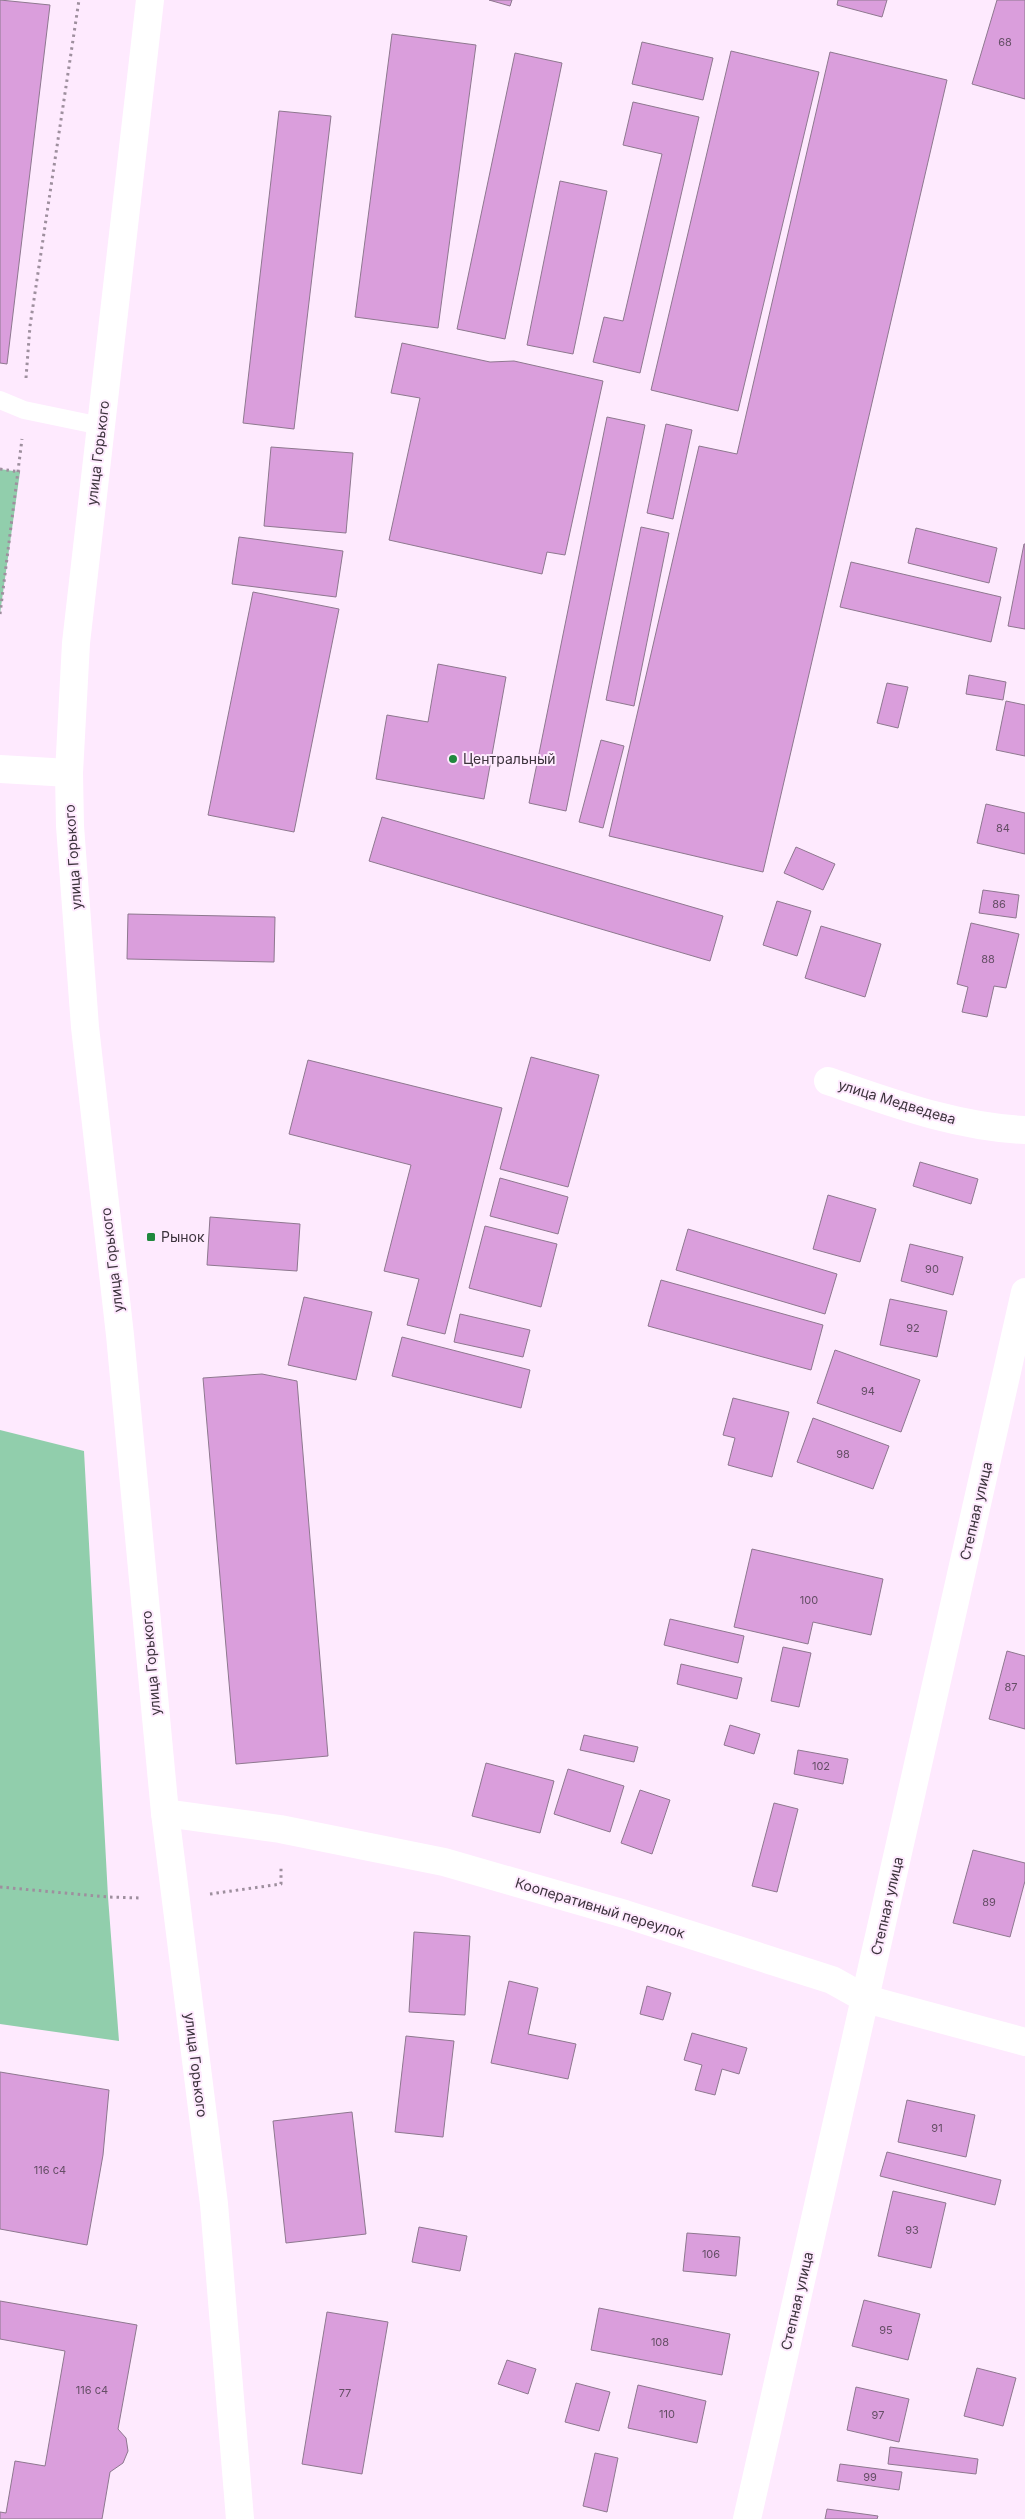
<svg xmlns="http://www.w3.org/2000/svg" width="1025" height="2519" font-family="Inter,sans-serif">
  <rect width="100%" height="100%" fill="#feeafe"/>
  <path fill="#91ceac" d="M0 469 20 472 0 614Z
    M0 1430 84 1451 108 1897 119 2041 0 2024Z"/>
  <path fill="#da9edc" stroke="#8e788f" d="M0 0 50 5 7 364 0 363Z
    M489 0H512L510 6Z
    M838 0H887L882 17 837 5Z
    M997 0H1025V99L972 84Z
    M392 34 476 45 438 328 355 317Z
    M642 42 713 58 703 100 632 84Z
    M731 51 819 72 738 411 651 390Z
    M830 52 947 80 763 872 609 836 699 446 737 454Z
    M515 53 562 63 505 339 457 329Z
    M633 102 699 117 640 373 593 362 604 317 623 321 662 154 623 145Z
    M279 111 331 116 294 429 243 423Z
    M560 181 607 191 573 354 527 345Z
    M402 343 490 362 514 361 603 381 565 555 547 552 542 574 389 540 420 398 391 393Z
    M607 417 645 425 566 811 529 803Z
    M666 424 692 430 673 519 647 513Z
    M271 447 353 453 346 533 264 526Z
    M641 527 669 533 634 706 606 700Z
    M916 528 997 548 989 583 908 563Z
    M239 537 343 551 336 597 232 584Z
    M1024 544H1025V629L1008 626Z
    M851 562 1001 597 991 642 840 607Z
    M253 592 339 609 294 832 208 815Z
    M438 664 506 677 484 799 376 779 387 715 428 722Z
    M969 675 1006 682 1003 700 966 694Z
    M887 683 908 687 898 728 877 723Z
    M1006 701 1025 705V756L996 750Z
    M601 740 624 746 603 828 579 822Z
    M986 804 1025 813V854L977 843Z
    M382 817 723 916 710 961 369 861Z
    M796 847 835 864 823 890 784 873Z
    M983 890 1019 895 1016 918 979 913Z
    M777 901 811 911 797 956 763 945Z
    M128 914 275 917 274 962 127 959Z
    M971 923 1019 934 1006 988 994 986 987 1017 962 1012 968 987 957 984Z
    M821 926 881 944 865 997 805 978Z
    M531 1057 599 1075 568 1187 500 1169Z
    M308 1060 502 1108 445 1334 407 1325 419 1279 384 1271 411 1165 289 1134Z
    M920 1162 978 1179 971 1204 913 1186Z
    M500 1178 568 1197 558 1234 490 1216Z
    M828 1195 876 1209 860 1262 813 1249Z
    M210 1217 300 1224 297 1271 207 1265Z
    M485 1226 557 1244 541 1307 469 1288Z
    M688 1229 837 1274 825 1314 676 1270Z
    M910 1244 963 1257 953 1295 901 1281Z
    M661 1280 823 1325 811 1370 648 1326Z
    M304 1297 372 1312 356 1380 288 1365Z
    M890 1299 947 1311 937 1357 880 1345Z
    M460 1314 530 1330 523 1357 454 1342Z
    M402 1337 530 1370 521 1408 392 1376Z
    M835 1350 920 1380 901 1432 817 1403Z
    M262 1374 297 1381 328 1756 236 1764 203 1378Z
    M733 1398 789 1412 772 1477 728 1465 735 1438 723 1435Z
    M813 1418 889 1446 873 1489 797 1462Z
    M752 1549 883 1579 871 1635 813 1622 808 1644 734 1627Z
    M670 1619 744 1636 738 1663 664 1645Z
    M783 1647 811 1653 799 1707 771 1701Z
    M1007 1651 1025 1656V1729L989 1719Z
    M681 1664 742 1678 737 1699 677 1684Z
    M730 1725 760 1734 754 1754 724 1745Z
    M584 1735 638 1747 634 1762 580 1750Z
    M798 1750 848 1759 843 1784 794 1774Z
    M486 1763 554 1781 540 1833 472 1816Z
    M568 1769 624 1786 610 1832 554 1814Z
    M640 1790 670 1800 652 1854 621 1843Z
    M774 1803 798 1809 777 1892 752 1886Z
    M973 1850 1025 1863V1881L1010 1937 953 1923Z
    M414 1932 470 1936 465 2015 409 2012Z
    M509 1981 538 1988 528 2034 576 2044 568 2079 491 2063Z
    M647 1986 671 1993 663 2020 640 2014Z
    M692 2033 747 2048 739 2074 722 2069 715 2095 695 2090 702 2065 684 2060Z
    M406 2036 454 2041 443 2137 395 2132Z
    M0 2072 109 2090 103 2155 87 2245 0 2229Z
    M907 2100 975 2115 966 2157 898 2142Z
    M352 2112 366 2234 286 2243 273 2121Z
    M887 2152 1001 2180 995 2205 880 2176Z
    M893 2191 946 2203 931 2268 878 2256Z
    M419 2227 467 2236 460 2271 412 2262Z
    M687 2233 740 2237 736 2276 683 2271Z
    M864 2300 920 2314 908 2360 852 2346Z
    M0 2301 137 2325 118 2429 126 2438 128 2451 123 2463 110 2472 102 2519H0V2512L6 2513 15 2461 45 2466 65 2351 0 2339Z
    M599 2308 730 2334 722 2375 591 2350Z
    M327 2312 388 2322 362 2474 302 2464Z
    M507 2360 536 2369 528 2394 498 2384Z
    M977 2368 1016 2378 1003 2426 964 2416Z
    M576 2383 610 2392 599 2431 565 2422Z
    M638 2385 706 2401 697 2443 628 2428Z
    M856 2387 909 2399 899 2442 847 2430Z
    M890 2447 978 2459 976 2474 888 2464Z
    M595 2453 618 2458 607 2512 583 2506Z
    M840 2464 902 2472 899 2490 837 2481Z
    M827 2509 878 2516 877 2519H825Z"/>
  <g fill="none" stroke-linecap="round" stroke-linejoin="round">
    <path stroke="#9e8f9e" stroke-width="3" stroke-dasharray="2.5 4" stroke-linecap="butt" d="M26 378 30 326 79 0
      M0 469 20 472
      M0 614 22 439
      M0 1887 108 1897 141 1898
      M210 1894 281 1884V1865"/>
    <path stroke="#fff" stroke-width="18" d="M0 400 24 410 101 426"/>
    <path stroke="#fff" stroke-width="28" d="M0 769 69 773
      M828 1081C893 1103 956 1127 1025 1130
      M165 1813 280 1829 444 1862 625 1914 832 1980 866 1999 1025 2042
      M747 2519 1025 1292"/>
    <path stroke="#fff" stroke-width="28" d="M150 0 76 643 69 773 70 826 85 1027 120 1335 165 1813 214 2204 240 2519"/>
  </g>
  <g fill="#20883e" stroke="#feeafe" stroke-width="2">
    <circle cx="453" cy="759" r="5"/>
    <rect x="146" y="1232" width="10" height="10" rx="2.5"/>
  </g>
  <g text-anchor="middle" stroke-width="4" stroke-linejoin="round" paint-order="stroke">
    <g font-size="11" fill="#644e65">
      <text x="1005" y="46">68</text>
      <text x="1003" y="832">84</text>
      <text x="999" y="908">86</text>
      <text x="988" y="963">88</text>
      <text x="932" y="1273">90</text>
      <text x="913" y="1332">92</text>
      <text x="868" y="1395">94</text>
      <text x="843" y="1458">98</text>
      <text x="809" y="1604">100</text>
      <text x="1011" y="1691">87</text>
      <text x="821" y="1770">102</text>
      <text x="989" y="1906">89</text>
      <text x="937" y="2132">91</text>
      <text x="50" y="2174">116 с4</text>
      <text x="912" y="2234">93</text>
      <text x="711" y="2258">106</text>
      <text x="886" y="2334">95</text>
      <text x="660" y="2346">108</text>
      <text x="92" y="2394">116 с4</text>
      <text x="345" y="2397">77</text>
      <text x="667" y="2418">110</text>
      <text x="878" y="2419">97</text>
      <text x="870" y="2481">99</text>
    </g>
    <g font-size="14" fill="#3d333d" stroke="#feeafe">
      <text transform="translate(98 453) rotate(-83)" y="5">улица Горького</text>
      <text transform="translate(73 857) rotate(-94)" y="5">улица Горького</text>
      <text transform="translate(897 1102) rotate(17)" y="5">улица Медведева</text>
      <text transform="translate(112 1260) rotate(-97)" y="5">улица Горького</text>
      <text transform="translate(976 1511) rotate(-77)" y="5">Степная улица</text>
      <text transform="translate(151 1663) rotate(-95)" y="5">улица Горького</text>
      <text transform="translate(887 1906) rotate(-77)" y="5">Степная улица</text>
      <text transform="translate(600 1908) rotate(17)" y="5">Кооперативный переулок</text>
      <text transform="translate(196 2065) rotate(83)" y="5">улица Горького</text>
      <text transform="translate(797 2301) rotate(-77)" y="5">Степная улица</text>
    </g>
    <g font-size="14" fill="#3d333d" stroke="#feeafe" text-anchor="start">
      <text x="463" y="764">Центральный</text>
      <text x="161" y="1242">Рынок</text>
    </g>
  </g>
</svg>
